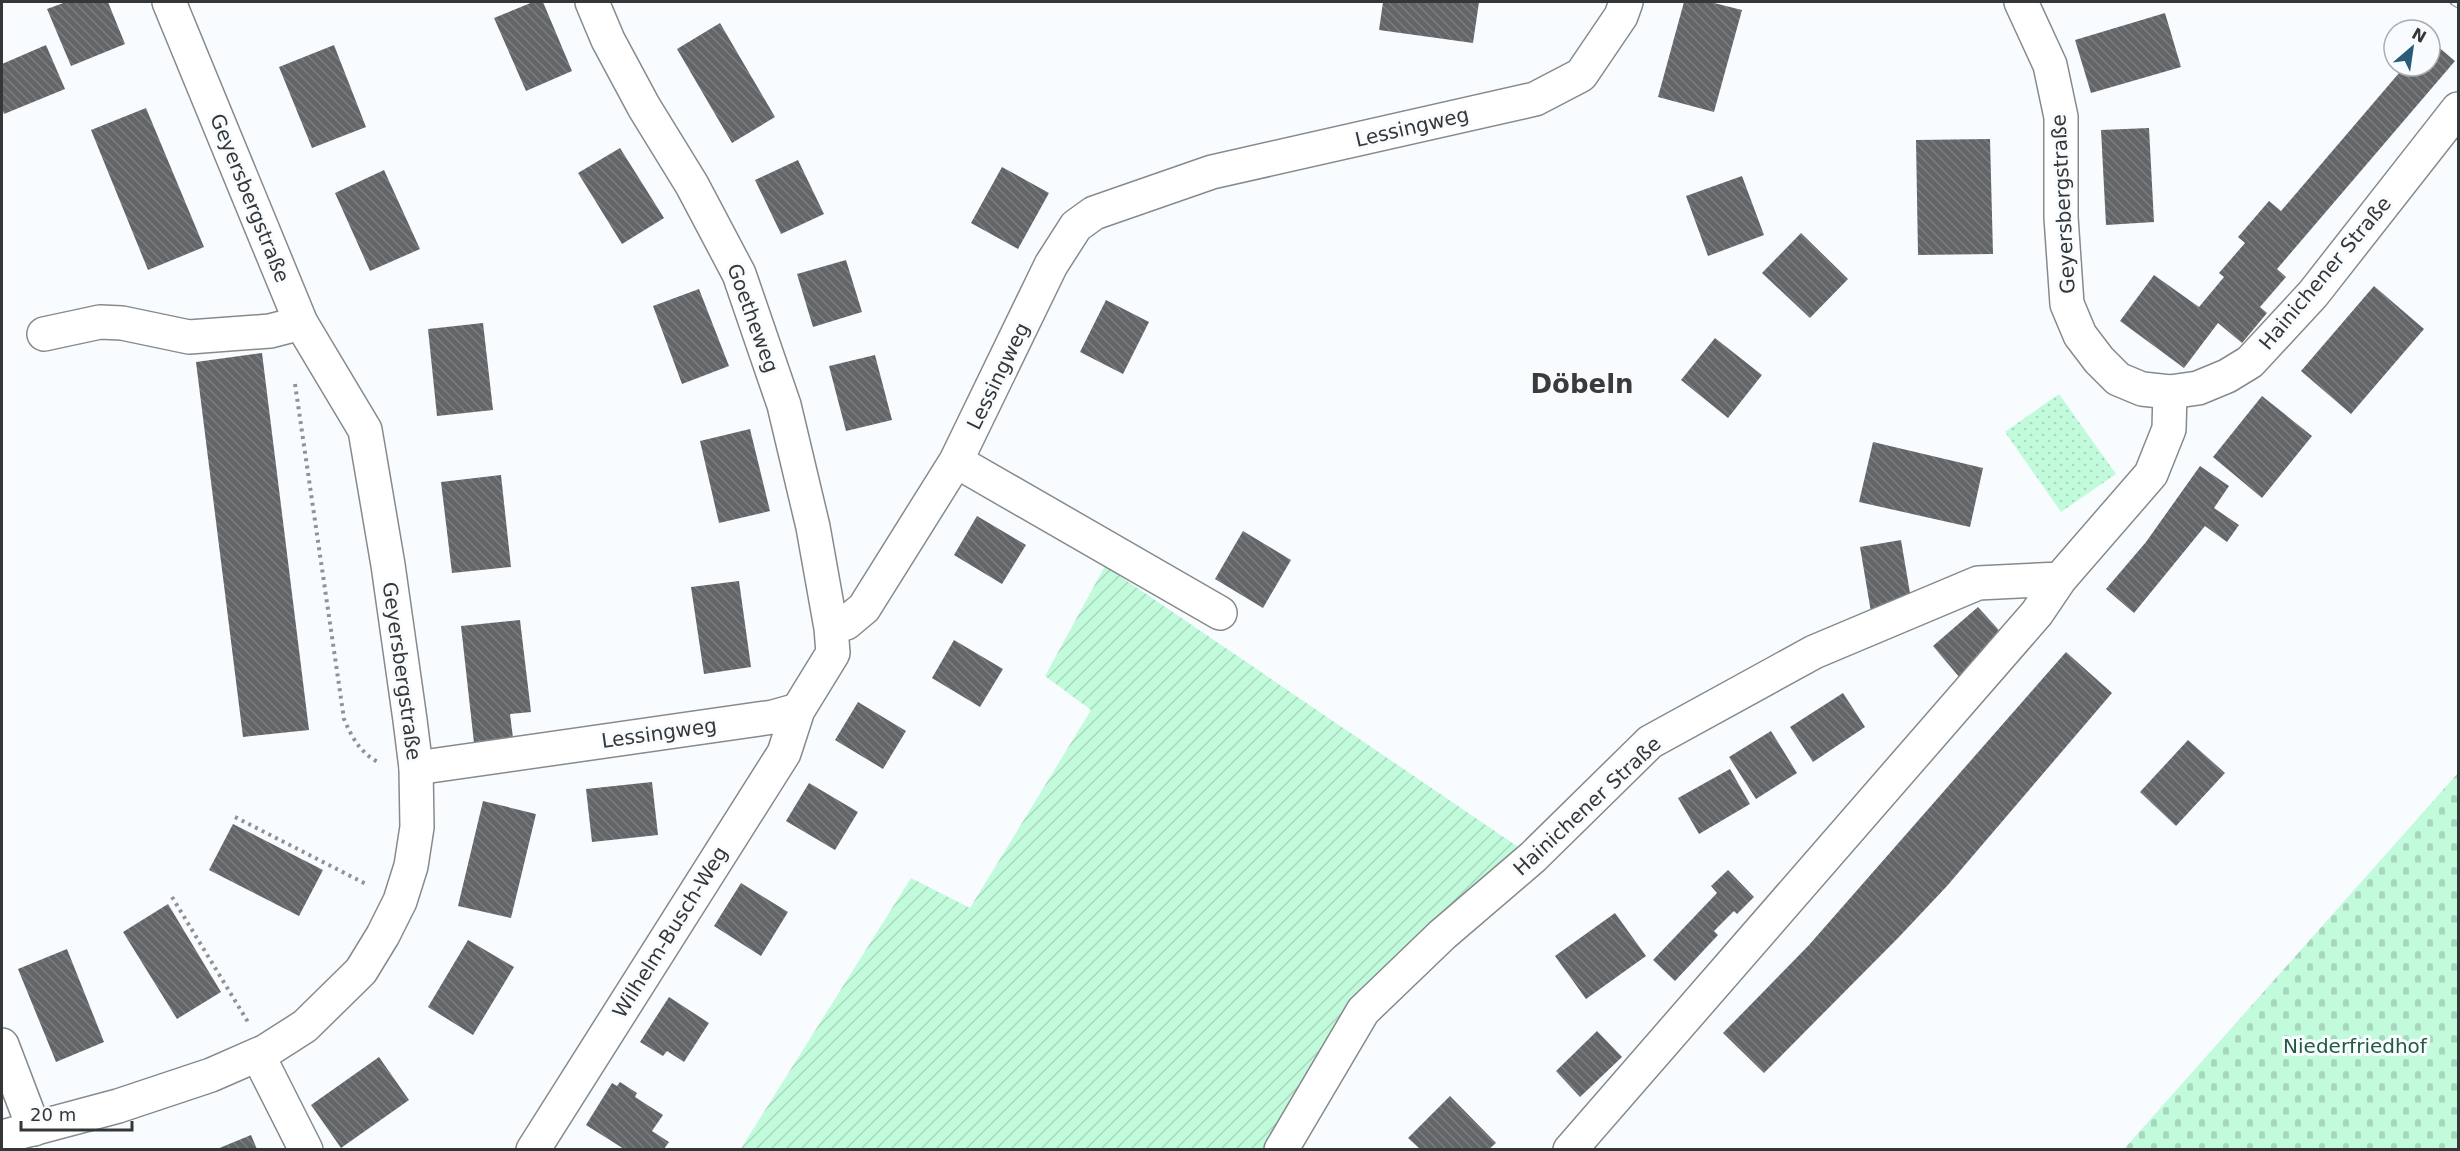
<svg xmlns="http://www.w3.org/2000/svg" width="2460" height="1151" font-family="'DejaVu Sans',sans-serif">
  <defs>
    <pattern id="cemetery-stones" width="16" height="16" patternUnits="userSpaceOnUse" patternTransform="scale(1.5)"><rect width="16" height="16" fill="#c2fbdc"/><path d="M2 7V4a2 2 0 0 1 4 0v3zM10 15v-3a2 2 0 0 1 4 0v3z" fill="#a7d8bd"/></pattern>
    <pattern id="park-dots" width="8" height="8" patternUnits="userSpaceOnUse" patternTransform="scale(1.5)"><rect width="8" height="8" fill="#c2fbdc"/><path d="M2 2h.1M6 6h.1" fill="none" stroke="#a7d8bd" stroke-width="1.8" stroke-linecap="round"/></pattern>
    <pattern id="garden-furrows" width="10" height="10" patternUnits="userSpaceOnUse" patternTransform="scale(1.5)"><rect width="10" height="10" fill="#c2fbdc"/><path d="M-1 1l2-2M0 10L10 0M9 11l2-2" fill="none" stroke="#a7d8bd"/></pattern>
    <pattern id="building-back-hatch" width="6" height="6" patternUnits="userSpaceOnUse" patternTransform="scale(1.5)"><rect width="6" height="6" fill="#636668"/><path d="M-1 5l2 2M0 0l6 6M5-1l2 2" fill="none" stroke="#7b7d7f"/></pattern>
  </defs>
  <rect width="100%" height="100%" fill="#f9fcfe"/>
  <path fill="url(#cemetery-stones)" d="M2458 773V1149H2124Z"/>
  <path fill="url(#park-dots)" d="M2059 394 2116 474 2061 512 2005 432Z"/>
  <path fill="url(#garden-furrows)" d="M1105 566 1533 857 1363 1011 1281 1149 740 1150 911 878 970 908 1091 710 1045 676Z"/>
  <path fill="url(#building-back-hatch)" d="M66 2H108L125 44 71 66 47 9Z
    M533 2H543L572 71 526 91 494 18Z
    M1383 2H1479L1473 43 1379 30Z
    M1684 2H1710L1742 10 1714 112 1658 97Z
    M2165 13 2181 67 2091 93 2075 40Z
    M720 23 775 117 732 143 677 49Z
    M2430 40 2455 61 2277 269 2286 277 2260 307 2267 313 2242 343 2218 323 2184 368 2120 321 2154 275 2199 307 2224 277 2219 273 2245 243 2238 237 2269 201 2281 211 2405 66H2430Z
    M46 45 65 89 4 114 2 108V64Z
    M334 45 366 127 312 148 279 67Z
    M146 108 204 247 148 270 91 130Z
    M2149 128 2154 222 2106 225 2101 130Z
    M1990 139 1993 254 1918 255 1916 140Z
    M620 148 664 218 622 244 578 173Z
    M798 160 824 214 781 234 755 180Z
    M1002 167 1049 193 1018 249 971 223Z
    M384 170 420 249 370 271 335 193Z
    M1742 176 1764 235 1708 256 1686 196Z
    M1801 233 1848 279 1810 318 1762 273Z
    M846 260 862 312 813 327 797 274Z
    M2374 286 2424 329 2351 414 2301 371Z
    M699 289 729 366 682 384 653 306Z
    M1106 300 1149 322 1123 374 1080 352Z
    M483 323 493 410 437 416 428 329Z
    M1715 338 1762 375 1728 418 1681 380Z
    M262 353 309 730 243 737 196 362Z
    M875 355 892 420 846 431 829 366Z
    M2262 396 2312 436 2262 498 2213 457Z
    M750 429 770 511 719 523 700 441Z
    M1873 442 1983 468 1970 527 1859 502Z
    M2200 466 2229 486 2214 508 2239 525 2227 542 2205 526 2134 613 2106 589 2146 542Z
    M501 475 511 567 452 573 441 482Z
    M977 516 1026 545 1002 584 954 555Z
    M1243 531 1291 560 1263 608 1215 579Z
    M1901 540 1912 605 1871 612 1860 547Z
    M739 581 751 667 704 674 691 587Z
    M1978 607 2006 638 1960 678 1933 646Z
    M520 620 531 712 510 714 513 738 474 743 461 626Z
    M954 640 1003 669 980 707 932 678Z
    M2066 652 2112 693 1947 886 1899 937 1764 1073 1723 1033 1809 945Z
    M1843 693 1865 727 1813 762 1790 727Z
    M858 702 906 731 883 769 835 740Z
    M1771 731 1797 773 1756 799 1729 757Z
    M2188 740 2225 773 2176 826 2140 792Z
    M1730 769 1750 804 1699 834 1678 798Z
    M652 782 658 835 592 842 586 789Z
    M809 783 858 812 835 850 786 821Z
    M483 801 536 814 511 918 458 906Z
    M233 824 323 870 299 916 209 870Z
    M1728 870 1754 897 1737 914 1734 911 1714 931 1718 935 1675 981 1653 960 1717 893 1711 886Z
    M741 883 788 912 761 956 714 926Z
    M168 904 221 992 177 1019 123 932Z
    M1615 913 1646 956 1586 999 1555 956Z
    M468 940 514 967 473 1035 428 1007Z
    M67 949 104 1042 56 1062 18 969Z
    M669 997 709 1023 684 1062 667 1051 663 1056 640 1042Z
    M1597 1031 1622 1057 1580 1097 1556 1071Z
    M379 1057 409 1100 341 1148 311 1105Z
    M620 1082 637 1093 635 1097 663 1115 652 1131 669 1142 664 1149H624L586 1125 612 1083 617 1086Z
    M1450 1096 1496 1143 1489 1149H1420L1408 1138Z
    M251 1135 257 1149H217Z"/>
  <g fill="none" stroke-linecap="round" stroke-linejoin="round">
    <defs>
      <path id="minor" d="M592 2 608 40 644 107 692 185 739 274 784 405 813 527 831 628
        M44 334 100 322 122 323 189 337 270 331 301 323
        M956 461 1220 613
        M416 768 773 717 798 710 833 653 831 628 846 623 864 608 956 461 1051 265 1076 226 1094 213 1212 172 1535 99 1581 75 1621 16 1626 2
        M2 1045 34 1129
        M258 1055 306 1150
        M533 1150 784 753 798 710
        M1281 1150 1363 1011 1442 935 1533 857 1650 742 1814 652 1978 583 2060 579
        M1570 1150 2037 613 2060 579 2151 474 2169 429 2170 392"/>
      <path id="major" d="M2021 2 2050 65 2061 117V217L2067 304 2080 335 2099 360 2118 379 2142 389 2170 392 2198 388 2227 376 2250 362 2313 294 2458 109
        M2 1137 118 1106 211 1075 266 1051 305 1026 361 971 383 935 400 901 411 866 417 827 416 768 410 720 388 565 365 430 301 323 169 2"/>
    </defs>
    <use href="#minor" stroke="#878a8c" stroke-width="36"/>
    <use href="#major" stroke="#878a8c" stroke-width="36"/>
    <path stroke="#909294" stroke-width="4" stroke-dasharray="3 4.5" stroke-linecap="butt" d="M295 384 344 719C352 738 361 754 380 763
      M235 817 368 885
      M172 897 248 1022"/>
    <use href="#minor" stroke="#fff" stroke-width="33"/>
    <use href="#major" stroke="#fff" stroke-width="33"/>
    <defs>
      <path id="rail" d="M2453 2 2458 5"/>
    </defs>
    <use href="#rail" stroke="#9b9d9e" stroke-width="7"/>
    <use href="#rail" stroke="#f9fcfe" stroke-width="4.5" stroke-dasharray="14" stroke-linecap="butt"/>
  </g>
  <g text-anchor="middle" stroke-width="6" stroke-linejoin="round" paint-order="stroke">
    <g font-size="20" fill="#353637" stroke="#f9fcfe">
      <text transform="translate(1412 127) rotate(-13)" y="7">Lessingweg</text>
      <text transform="translate(250 198) rotate(68)" y="7">Geyersbergstraße</text>
      <text transform="translate(2063 204) rotate(-93)" y="7">Geyersbergstraße</text>
      <text transform="translate(2325 273) rotate(-50)" y="7">Hainichener Straße</text>
      <text transform="translate(753 318) rotate(70)" y="7">Goetheweg</text>
      <text transform="translate(998 376) rotate(-64)" y="7">Lessingweg</text>
      <text transform="translate(402 671) rotate(82)" y="7">Geyersbergstraße</text>
      <text transform="translate(659 733) rotate(-8)" y="7">Lessingweg</text>
      <text transform="translate(1587 806) rotate(-43)" y="7">Hainichener Straße</text>
      <text transform="translate(670 932) rotate(-58)" y="7">Wilhelm-Busch-Weg</text>
    </g>
    <g font-size="20" fill="#225b41" stroke="#f9fcfe">
      <text x="2355" y="1053">Niederfriedhof</text>
    </g>
    <g font-size="26" font-weight="bold" fill="#393b3d" stroke="#f9fcfe">
      <text x="1582" y="393">Döbeln</text>
    </g>
  </g>
  <rect width="2460" height="1151" fill="none" stroke="#353637" stroke-width="6"/>
  <g transform="translate(2412 48) rotate(29)"><circle r="28" fill="#f9fcfe" stroke="#abadae" stroke-width="1.5"/>
  <path d="M0-4.5L10 22L0 15L-10 22Z" fill="#295c78"/>
  <text y="-9" font-size="16" font-weight="bold" text-anchor="middle" fill="#353637">N</text>
  </g>
  <path d="M21 1121v9h111v-9" fill="none" stroke="#353637" stroke-width="3"/>
  <text x="30" y="1121" font-size="18" fill="#353637" stroke="#f9fcfe" stroke-width="4.5" paint-order="stroke">20 m</text>
</svg>
